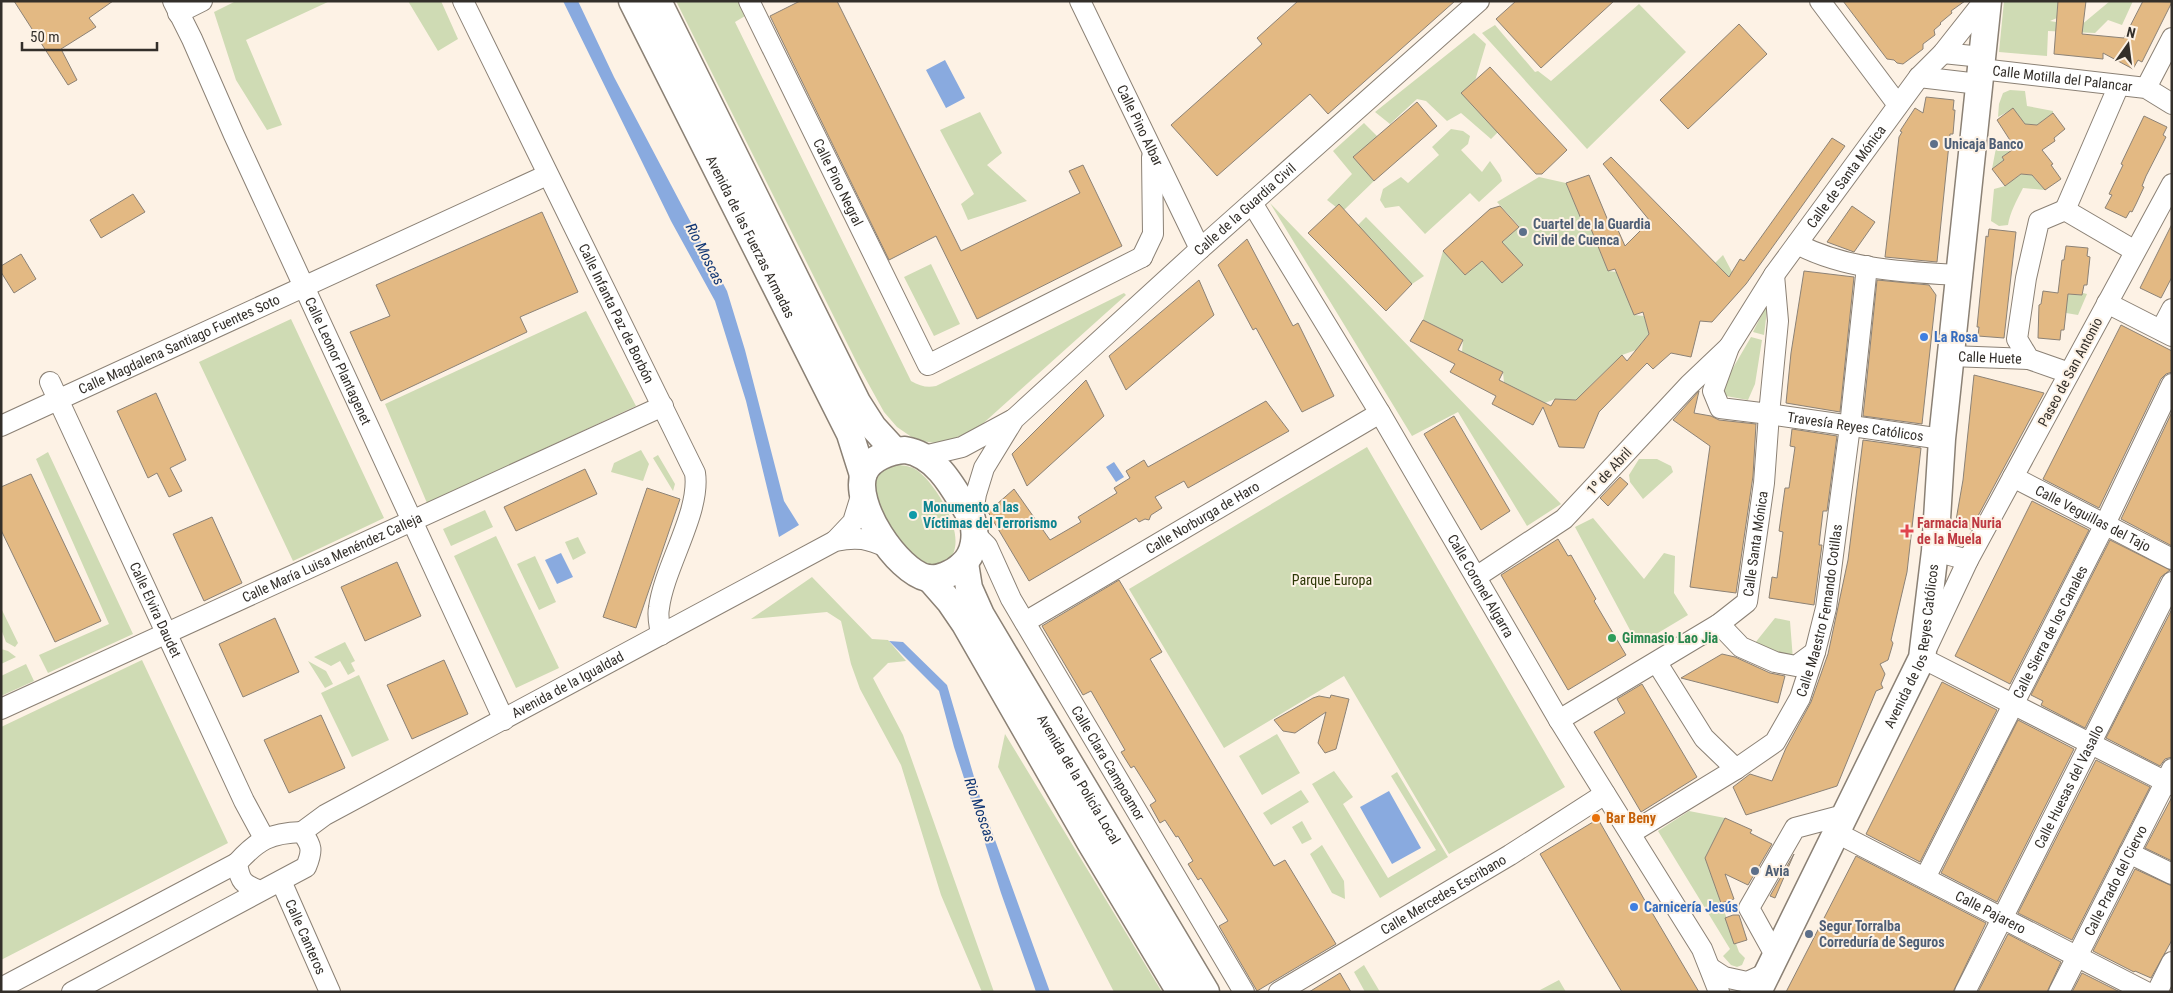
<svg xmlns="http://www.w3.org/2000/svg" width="2173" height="993" font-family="'Roboto Condensed',sans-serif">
  <rect width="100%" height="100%" fill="#fdf2e5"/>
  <path fill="#cfdbb4" d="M236 1H330L246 40 282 125 267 130 236 80 214 12Z
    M408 1H441L458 39 438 51Z
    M676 1H738L745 16 735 22 911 381C920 386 927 388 936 386L1124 293 1126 295 978 428 941 444 916 440 897 427 884 412 858 365Z
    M2004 1H2058L2057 18 2050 21 2080 26 2110 1H2133L2122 25 2108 20 2095 33 2048 31 2047 56 1999 52Z
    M1639 4 1686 52 1587 149 1482 33 1495 25 1535 72 1538 71 1551 81Z
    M1474 33 1486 44 1475 81 1498 132 1491 139 1461 113 1447 121 1426 101 1417 99 1390 124 1375 112Z
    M2010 90 2025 91 2027 106 2053 111V113L2037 125 2025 124 2013 109 1998 117 1999 104 2003 93Z
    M980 112 1002 153 987 165 1027 201 968 220 961 204 974 194 940 130Z
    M1364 123 1377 136 1374 181 1344 210 1339 204 1336 207 1327 200 1352 174 1333 151Z
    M1451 129 1463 131 1470 136 1468 144 1461 150 1482 172 1490 161 1500 175 1502 181 1479 202 1470 193 1425 234 1399 206 1385 208 1380 200 1383 189 1401 177 1408 183 1439 155 1432 147Z
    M1996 148 2014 152 2002 157 2004 160 1992 169Z
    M2021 174 2032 175 2045 190 2023 188C2017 200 2010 212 2008 225L1999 226 1991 221 1994 189 2005 186Z
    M1539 177 1566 183 1584 226 1591 229 1608 271 1617 272 1634 315 1644 316 1649 334 1636 350 1622 355 1589 387 1584 400 1555 399 1545 403 1504 383 1503 372 1462 352 1463 340 1423 320 1443 251 1465 275 1482 261 1522 265 1502 242 1519 226 1497 202Z
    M1270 203 1561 504 1527 526 1458 412 1412 436Z
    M1366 217 1424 276 1412 284 1358 225Z
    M1723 255 1732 272 1745 285 1729 302 1718 266 1715 263Z
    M931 264 960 324 934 336 904 277Z
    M2083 293 2087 294 2078 315 2066 313 2063 294 2082 295Z
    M1768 302 1764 335 1753 332Z
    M586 311 636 406 427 503 385 404Z
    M291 319 384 518 293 561 199 362Z
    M1751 337 1762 340 1755 384 1748 400 1726 396 1722 390 1726 380Z
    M1367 447 1565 787 1449 854 1344 676 1224 748 1129 589Z
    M641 450 649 464 643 481 611 472 614 463Z
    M48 452 133 634 48 673 39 655 109 624 36 459Z
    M658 455 675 484 673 491 653 458Z
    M1639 459H1657L1671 466 1673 472 1643 499 1630 482 1629 475Z
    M900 465C907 466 913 467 918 471 938 486 975 547 943 564 937 568 923 566 916 566L873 507 875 479 881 472 890 467Z
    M485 510 493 527 451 546 443 529Z
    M1593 518 1644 579 1664 553 1675 556 1674 593 1688 615 1638 645 1575 527Z
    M496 536 559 668 516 688 454 556Z
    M578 537 586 553 573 560 565 542Z
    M535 556 556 602 539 610 517 564Z
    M812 577 872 639 888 640 906 661 888 663 873 678 903 735 994 992H982L941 895 901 765 860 689 851 664 841 621 827 612 751 619Z
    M1 608 18 643 15 647 6 642 1 629Z
    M1775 618 1790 621 1793 660 1755 643Z
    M345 642 355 661 351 663 355 671 348 675 340 661 331 666 314 657Z
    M1 649 8 651 16 657 1 664Z
    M142 660 228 843 1 960V727Z
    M308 661 326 671 333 684 325 688Z
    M26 664 34 681 1 696V676Z
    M359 675 389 740 352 757 321 693Z
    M1005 734 1162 992H1114L998 767Z
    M1277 734 1300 773 1262 795 1239 756Z
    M1334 771 1353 797 1343 804 1388 878 1436 850 1391 776 1397 772 1448 857 1380 898 1312 784Z
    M1301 790 1309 802 1271 825 1263 813Z
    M1689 811 1725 818 1705 858 1739 952 1745 958 1742 965 1737 967 1731 965 1723 956 1730 949 1658 831Z
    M1302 821 1312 839 1302 844 1292 827Z
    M1322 845 1344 881 1345 899 1332 893 1310 854Z
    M1364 965 1380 992H1365L1354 972Z
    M1559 980 1566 992 1540 990Z"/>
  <path fill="#89aadf" d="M563 1H578L614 77 727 291 745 350 784 501 799 525 779 537 746 401 715 301 671 221Z
    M945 60 965 98 946 108 926 70Z
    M1114 462 1124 477 1116 482 1106 467Z
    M561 553 573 577 557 584 545 560Z
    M889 641 903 642 947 685 982 804 1050 992H1036L1034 986 1001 893 954 747 939 691Z
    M1389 791 1421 848 1392 864 1360 807Z"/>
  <path fill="#e3b983" stroke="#8c8276" d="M14 1H113L89 18 96 27 61 49 77 80 68 85Z
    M800 1H837L961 251 1080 193 1069 171 1083 165 1122 246 977 319 936 236 889 260 770 16Z
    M1298 1H1455L1328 114 1310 94 1217 176 1171 125 1262 44 1257 38Z
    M1516 1H1614L1541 68 1496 19Z
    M1843 1H1965L1951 11 1952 13 1940 23 1941 24 1934 30 1935 35 1923 44V49L1903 64 1897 63 1894 60 1887 59Z
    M2058 1H2086L2082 34 2124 38 2143 1 2172 2 2142 62 2138 60 2133 69 2103 53V59L2054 54Z
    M1739 24 1767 54 1688 129 1660 100Z
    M1490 67 1567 150 1542 174H1536L1461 93Z
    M1926 97 1954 100 1953 110H1955L1953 134H1950L1937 262 1885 257 1899 137 1902 132 1900 131 1915 108 1923 113Z
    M1417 102 1437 126 1374 181 1353 157Z
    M2013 108 2025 124 2037 125 2053 113 2065 129 2054 138 2055 141 2042 150 2053 164 2051 165 2061 179 2045 190 2032 175 2021 174 2005 186 1992 169 2004 160 2002 157 2015 148 1997 120Z
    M2144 116 2167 127 2163 135 2166 137 2146 176 2142 186 2144 187 2136 204 2132 212 2130 211 2126 218 2105 208 2112 195 2109 194 2123 165 2121 164Z
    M1832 138 1845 146 1746 284 1712 322 1700 321 1691 357 1671 353 1653 369 1647 363 1599 412 1584 448 1559 447 1543 407 1533 425 1492 404 1496 396 1450 372 1455 364 1410 341 1423 320 1463 340 1458 350 1503 372 1499 380 1551 406 1555 399 1576 400 1622 355 1627 361 1649 334 1643 312 1634 315 1615 269 1608 271 1589 224 1584 226 1566 183 1589 175 1609 223 1614 221 1625 246 1650 221 1603 164 1611 157 1729 277 1740 259 1744 261Z
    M133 194 145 212 101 238 90 220Z
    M1339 204 1412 284 1386 311 1308 233Z
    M1500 206 1519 227 1502 242 1523 265 1502 283 1482 261 1465 275 1443 251 1490 209Z
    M1852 206 1875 222 1854 252 1827 242Z
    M542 212 578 292 520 317 527 332 381 401 350 332 390 316 376 285Z
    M2172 224V277L2161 298 2140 288Z
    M1989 229 2016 232 2004 338 1978 336 1979 327H1977L1986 236 1988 237Z
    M1247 239 1293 326 1298 323 1334 396 1302 412 1256 328 1253 330 1218 265Z
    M2066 246 2088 248 2087 256 2090 257 2087 285H2084L2082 295 2068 294 2064 330H2061L2060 340 2038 338 2039 305 2041 304 2043 291 2058 293 2062 260H2064Z
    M21 254 36 279 14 293 1 272V266Z
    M1804 271 1854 277 1840 412 1786 403 1791 353Z
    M1199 280 1214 315 1126 390 1109 356Z
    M1877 280 1929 285 1936 295 1922 424 1863 416Z
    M2121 325 2172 351V372L2166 374 2161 379 2099 508 2043 479Z
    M1974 375 2044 393 1971 529 1955 526 1963 480Z
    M1086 380 1104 416 1027 486 1012 454Z
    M1699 391 1694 413 1711 416 1719 420 1756 424 1753 476 1736 593 1690 587 1710 446 1673 420Z
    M156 393 186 460 170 468 182 491 169 497 157 473 148 478 117 411Z
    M1266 401 1289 431 1188 488 1184 481 1155 497 1162 508 1151 515 1149 520 1145 519 1139 522 1136 518 1029 581 988 512 1014 489 1050 540 1081 522 1078 517 1117 493 1114 488 1130 478 1126 471 1144 460 1148 467Z
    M2172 412V546L2121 519Z
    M1454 416 1510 511 1481 530 1424 434Z
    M1792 429 1837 436 1827 511H1823L1819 545H1822L1814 605 1769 598 1772 577 1777 578 1783 532 1779 531 1785 488H1789L1795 447 1790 446Z
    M1863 440 1921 448 1907 572 1891 640 1893 643 1891 650 1888 660 1880 664 1885 674 1881 684 1883 688 1876 691 1837 786 1746 815 1733 787 1750 774 1772 781 1786 748 1811 702 1828 654 1848 560Z
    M585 469 597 494 516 531 504 507Z
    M31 474 101 621 55 642 1 530V487Z
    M1620 477 1628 484 1608 506 1600 498Z
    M647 488 680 499 636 628 603 617Z
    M2032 501 2089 530 2010 684 1955 656Z
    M212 517 242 583 204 601 173 534Z
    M1558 539 1568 556 1571 555 1596 599 1594 601 1626 655 1568 690 1501 575Z
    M2110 540 2170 570 2161 577 2085 728 2041 705 2043 701 2031 695Z
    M397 562 421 616 365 641 341 587Z
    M1119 580 1162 652 1150 659 1274 866 1285 860 1336 944 1257 991 1219 926 1228 921 1201 878 1198 880 1188 864 1193 861 1178 836 1176 837 1165 820 1160 823 1150 805 1156 801 1134 766 1131 768 1121 752 1125 750 1091 691 1083 695 1042 626Z
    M2172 609V757L2165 759 2160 766 2106 738Z
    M275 618 299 672 243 697 219 644Z
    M1722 654 1735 657 1770 673 1785 676 1778 703 1681 678Z
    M444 660 468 714 412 739 387 685Z
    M1942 682 1997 710 1920 862 1866 834Z
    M1642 684 1697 777 1641 812 1594 732 1625 713 1617 699Z
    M1331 695 1349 699 1336 749 1325 753 1318 743 1326 712 1295 733 1283 731 1274 720 1313 698 1319 696 1330 698Z
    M321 715 345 768 289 793 264 740Z
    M2018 720 2074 749 1997 902 1941 873Z
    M2096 760 2150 787 2072 940 2018 913Z
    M2172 797V861L2145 848Z
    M1725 818 1752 830 1750 833 1772 844 1748 885 1725 874 1734 899 1721 903 1705 858Z
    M1598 819 1644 899 1699 992H1622L1587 934 1540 854Z
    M1794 854 1775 898 1770 896Z
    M1856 856 1986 923 1953 992H1786Z
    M2135 869 2172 886V940L2151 978 2135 971 2134 972 2093 951Z
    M1733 915H1739L1747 940 1734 944 1725 918Z
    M2008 934 2061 962 2047 992H1978Z
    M1340 973 1351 992H1309Z
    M2082 973 2120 992H2072Z"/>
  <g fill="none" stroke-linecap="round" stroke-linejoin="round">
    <defs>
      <g id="minor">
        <path id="s1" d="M173 1 192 39 234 135 504 720"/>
        <path id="s2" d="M463 1 695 473C701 512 664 567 659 608 657 617 660 626 661 635"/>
        <path id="s3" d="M749 1 928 365 1142 257"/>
        <path id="s4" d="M1080 1 1200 249"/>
        <path d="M1820 1 1898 105"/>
        <path d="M178 13 202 1"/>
        <path d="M1943 53 1982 57"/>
        <path id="s5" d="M1981 69 2146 88 2172 104"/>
        <path d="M1919 77 1979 84"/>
        <path d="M2146 88 2172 38"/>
        <path d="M2172 184 1968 560 1922 658 2172 785"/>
        <path id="s6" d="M1252 203 1380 413 1559 720 1702 949 1719 992"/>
        <path d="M2065 210 2119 85"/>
        <path d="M1797 244C1847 270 1904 272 1960 275"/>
        <path d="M1142 257 1153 234 1152 157"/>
        <path id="s7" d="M1774 275 1919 77 1943 53 1984 1"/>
        <path d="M1774 275 1778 321 1769 414 1720 408 1713 391 1729 347Z"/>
        <path d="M2107 303 2172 336"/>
        <path d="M2161 330 2172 309"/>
        <path id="s8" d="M1951 356 2029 359"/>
        <path d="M2069 373 2029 359 2017 339 2026 278 2039 221 2065 210 2135 251"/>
        <path id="s9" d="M50 382 244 801 264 838"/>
        <path id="s10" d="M1 426 547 175"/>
        <path d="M924 456 962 447 1012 420"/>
        <path id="s11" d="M2013 477 2172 559"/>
        <path id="s12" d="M972 519 976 494 984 468 1014 419 1200 249 1479 1"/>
        <path id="s13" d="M975 534 987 546 1011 599 1244 992"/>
        <path d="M835 541 853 522 862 493"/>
        <path d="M1935 551 1968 560"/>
        <path d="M1476 577 1564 519 1689 385 1729 347"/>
        <path id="s14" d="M1025 622 1380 413"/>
        <path d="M1719 624 1741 647 1775 662 1796 666 1815 652"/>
        <path d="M1657 663 1704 738 1736 769"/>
        <path id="s15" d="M1 709 663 406"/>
        <path id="s16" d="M1559 720 1719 624 1747 602 1764 483 1769 414 1942 439"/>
        <path id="s17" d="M302 832 325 815 835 541C859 536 867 539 889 548"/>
        <path id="s18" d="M1835 832 2146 992"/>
        <path id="s19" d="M1631 833 1736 769 1775 742 1800 698 1815 652 1826 608 1850 426 1867 266"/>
        <path d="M2129 853 2172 874"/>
        <path id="s20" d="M1925 878 2105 524 2172 384"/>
        <path id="s21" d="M281 881 330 992"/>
        <path d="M1775 955 1749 908 1795 828 1844 815"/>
        <path d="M1710 968 1724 977 1747 982 1767 973"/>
        <path d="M1 988 237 863"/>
        <path d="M72 992 306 867C313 850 312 846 302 832 270 833 258 840 237 863 240 882 243 884 260 891"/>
        <path id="s22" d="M1279 992 1510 855 1605 794"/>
        <path id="s23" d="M1965 992 2172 582"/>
        <path id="s24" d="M2059 992 2172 769"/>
        <path d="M2157 992 2172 962"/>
      </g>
      <g id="major">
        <path id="s25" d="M632 1 850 434 863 475"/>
        <path d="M658 1 857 402 873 427 895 451"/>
        <path d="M905 450C939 455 956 493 972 519 977 534 975 554 962 565 954 573 938 580 927 578 897 571 852 504 864 473 870 458 890 451 905 450Z"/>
        <path id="s26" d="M965 563 969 588 981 615 1206 992"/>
        <path d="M929 578 950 602 965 624 1090 842 1180 992"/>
        <path id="s27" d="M1758 992 1922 658 1935 551 1942 439 1988 1"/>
      </g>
    </defs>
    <use href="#minor" stroke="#8b8175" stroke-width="22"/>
    <use href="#major" stroke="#8b8175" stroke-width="29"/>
    <use href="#minor" stroke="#fff" stroke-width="20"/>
    <use href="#major" stroke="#fff" stroke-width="26"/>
  </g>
  <g fill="#5c6f8a" stroke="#fdf2e5" stroke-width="2">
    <circle cx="1934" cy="144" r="5"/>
    <circle cx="1523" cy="232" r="5"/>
    <circle cx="1755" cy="871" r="5"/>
    <circle cx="1809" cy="934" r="5"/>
  </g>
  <g fill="#3f7fe0" stroke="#fdf2e5" stroke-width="2">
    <circle cx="1924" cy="337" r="5"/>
    <circle cx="1634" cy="907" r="5"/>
  </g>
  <circle fill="#0f9aa8" stroke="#fdf2e5" stroke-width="2" cx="913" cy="515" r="5"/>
  <path fill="#e0444e" stroke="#fdf2e5" stroke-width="2" d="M1904.5 523.5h5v5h5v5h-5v5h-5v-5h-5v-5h5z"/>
  <circle fill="#2e9e5b" stroke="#fdf2e5" stroke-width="2" cx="1612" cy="638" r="5"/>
  <circle fill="#e8710a" stroke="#fdf2e5" stroke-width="2" cx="1596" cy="818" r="5"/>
  <g text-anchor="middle" stroke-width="4" stroke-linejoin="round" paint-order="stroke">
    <g font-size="14" fill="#332f2a" stroke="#fdf2e5">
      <text dy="5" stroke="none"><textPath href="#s5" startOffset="82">Calle Motilla del Palancar</textPath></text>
      <text dy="5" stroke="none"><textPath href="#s4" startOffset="138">Calle Pino Albar</textPath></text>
      <text dy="5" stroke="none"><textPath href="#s7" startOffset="122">Calle de Santa Mónica</textPath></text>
      <text dy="5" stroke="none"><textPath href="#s3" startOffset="202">Calle Pino Negral</textPath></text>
      <text dy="5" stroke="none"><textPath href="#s12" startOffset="422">Calle de la Guardia Civil</textPath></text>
      <text dy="5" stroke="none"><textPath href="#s25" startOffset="264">Avenida de las Fuerzas Armadas</textPath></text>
      <text dy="5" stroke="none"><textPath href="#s2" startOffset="348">Calle Infanta Paz de Borbón</textPath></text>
      <text dy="5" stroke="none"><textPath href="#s10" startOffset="196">Calle Magdalena Santiago Fuentes Soto</textPath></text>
      <text dy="5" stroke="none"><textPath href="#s8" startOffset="39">Calle Huete</textPath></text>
      <text dy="5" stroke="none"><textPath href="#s1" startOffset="396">Calle Leonor Plantagenet</textPath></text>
      <text transform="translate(2070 372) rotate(-62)" y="5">Paseo de San Antonio</text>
      <text dy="5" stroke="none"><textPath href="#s16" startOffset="499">Travesía Reyes Católicos</textPath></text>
      <text transform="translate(1609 471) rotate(-47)" y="5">1º de Abril</text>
      <text dy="5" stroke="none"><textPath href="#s14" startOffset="206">Calle Norburga de Haro</textPath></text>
      <text dy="5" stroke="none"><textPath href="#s11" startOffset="90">Calle Veguillas del Tajo</textPath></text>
      <text dy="5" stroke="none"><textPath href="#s16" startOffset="281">Calle Santa Mónica</textPath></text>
      <text dy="5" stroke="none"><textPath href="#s15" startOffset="364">Calle María Luisa Menéndez Calleja</textPath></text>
      <text dy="5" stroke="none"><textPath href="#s6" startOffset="446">Calle Coronel Algarra</textPath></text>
      <text dy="5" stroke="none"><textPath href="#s9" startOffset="251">Calle Elvira Daudet</textPath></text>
      <text dy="5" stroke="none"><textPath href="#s19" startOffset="311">Calle Maestro Fernando Cotillas</textPath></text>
      <text dy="5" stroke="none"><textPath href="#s20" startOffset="276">Calle Sierra de los Canales</textPath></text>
      <text dy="5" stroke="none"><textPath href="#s27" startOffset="381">Avenida de los Reyes Católicos</textPath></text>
      <text dy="5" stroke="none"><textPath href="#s17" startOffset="304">Avenida de la Igualdad</textPath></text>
      <text dy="5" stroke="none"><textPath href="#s13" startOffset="266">Calle Clara Campoamor</textPath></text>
      <text dy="5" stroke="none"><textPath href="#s26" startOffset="246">Avenida de la Policía Local</textPath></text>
      <text dy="5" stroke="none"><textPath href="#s23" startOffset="230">Calle Huesas del Vasallo</textPath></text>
      <text dy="5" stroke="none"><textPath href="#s24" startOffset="125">Calle Prado del Ciervo</textPath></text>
      <text dy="5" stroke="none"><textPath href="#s22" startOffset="191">Calle Mercedes Escribano</textPath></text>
      <text dy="5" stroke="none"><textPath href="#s18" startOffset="175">Calle Pajarero</textPath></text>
      <text dy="5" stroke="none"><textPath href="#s21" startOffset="61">Calle Canteros</textPath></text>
    </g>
    <g font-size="14" font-weight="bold" fill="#4e5e75" stroke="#fdf2e5" text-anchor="start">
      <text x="1944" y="149">Unicaja Banco</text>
      <text x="1533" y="229">Cuartel de la Guardia<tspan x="1533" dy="16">Civil de Cuenca</tspan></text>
      <text x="1765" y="876">Avia</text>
      <text x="1819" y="931">Segur Torralba<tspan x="1819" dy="16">Correduría de Seguros</tspan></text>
    </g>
    <g font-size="14" font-weight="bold" fill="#366cbe" stroke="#fdf2e5" text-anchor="start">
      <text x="1934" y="342">La Rosa</text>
      <text x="1644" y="912">Carnicería Jesús</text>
    </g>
    <g font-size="14" font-weight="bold" fill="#0d838f" stroke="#fdf2e5" text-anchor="start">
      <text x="923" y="512">Monumento a las<tspan x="923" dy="16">Víctimas del Terrorismo</tspan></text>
    </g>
    <g font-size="14" font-weight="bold" fill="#be3a42" stroke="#fdf2e5" text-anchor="start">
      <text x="1917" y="528">Farmacia Nuria<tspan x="1917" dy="16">de la Muela</tspan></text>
    </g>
    <g font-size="14" fill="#2d3707" stroke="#fdf2e5">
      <text x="1332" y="585">Parque Europa</text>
    </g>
    <g font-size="14" font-weight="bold" fill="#27864d" stroke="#fdf2e5" text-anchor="start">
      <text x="1622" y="643">Gimnasio Lao Jia</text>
    </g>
    <g font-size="14" font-weight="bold" fill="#c56008" stroke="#fdf2e5" text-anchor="start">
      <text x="1606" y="823">Bar Beny</text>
    </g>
    <g font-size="15" font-style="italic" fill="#0f3573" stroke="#fdf2e5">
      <text transform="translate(705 254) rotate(63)" y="5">Rio Moscas</text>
      <text transform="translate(980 810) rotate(71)" y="5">Rio Moscas</text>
    </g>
  </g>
  <rect width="2173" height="993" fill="none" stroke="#332f2a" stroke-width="5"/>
  <g transform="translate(2128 45) rotate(14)" stroke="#fdf2e5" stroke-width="4" paint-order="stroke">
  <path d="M0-4L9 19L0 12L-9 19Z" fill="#332f2a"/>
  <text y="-8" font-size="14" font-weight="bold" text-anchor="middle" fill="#332f2a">N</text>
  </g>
  <path d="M22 42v8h135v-8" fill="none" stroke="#332f2a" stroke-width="2.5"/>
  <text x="30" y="42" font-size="15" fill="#332f2a" stroke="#fdf2e5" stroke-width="4" paint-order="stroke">50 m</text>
</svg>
